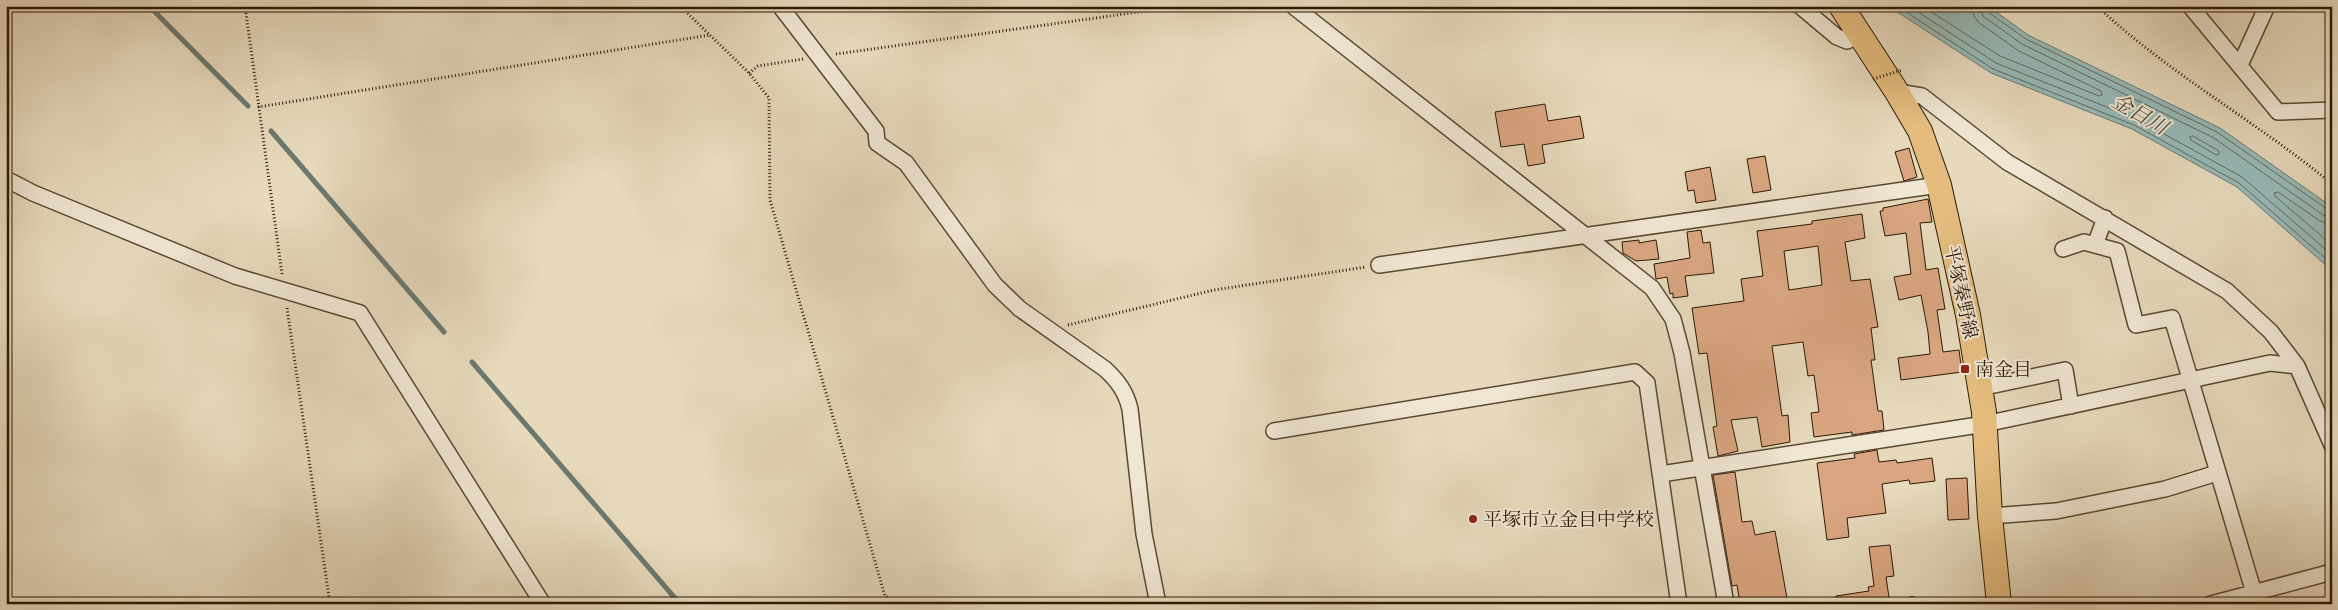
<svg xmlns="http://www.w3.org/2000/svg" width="2338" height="610" font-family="Cardo,'Noto Serif JP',serif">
  <rect width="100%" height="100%" fill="#e6d9bc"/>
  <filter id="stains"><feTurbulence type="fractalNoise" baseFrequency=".004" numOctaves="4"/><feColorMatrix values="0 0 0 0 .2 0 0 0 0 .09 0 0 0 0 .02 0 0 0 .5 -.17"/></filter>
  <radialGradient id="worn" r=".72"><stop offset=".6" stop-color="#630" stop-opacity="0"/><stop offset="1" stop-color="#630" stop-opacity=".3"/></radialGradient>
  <path fill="#97b9b7" stroke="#6c796f" d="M1888 6H1988L2028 35 2220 128 2332 207V273L2329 268 2237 187 2132 129 1991 73Z"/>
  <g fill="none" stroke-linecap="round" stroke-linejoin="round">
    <path stroke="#62695e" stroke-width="1" d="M1897 6 1993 69 2134 125 2239 183 2332 264
      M1909 6 1996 63 2137 119 2242 177 2332 255
      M1922 6 2000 56 2099 96 2102 95 2101 91 2019 51 1978 22 1974 16 1972 6
      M1980 6 1983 16 2022 44 2214 138 2323 215 2332 217
      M1986 6 1988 12 2026 39 2217 132 2327 209 2332 210
      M2193 136 2219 151V154L2216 155 2191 140 2190 137Z
      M2332 224 2320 221 2278 192 2274 193 2275 196 2332 245"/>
    <path stroke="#6c796f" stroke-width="5" d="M149 6 248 106
      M271 131 444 332
      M472 362 680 604"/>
  </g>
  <path fill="#d9a681" stroke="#2c1904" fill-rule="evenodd" d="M1545 104 1548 121 1580 116 1584 138 1542 145 1545 163 1528 166 1524 144 1501 147 1495 112Z
    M1909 148 1917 177 1904 181 1895 152Z
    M1765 156 1771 190 1753 193 1747 159Z
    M1710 167 1716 200 1696 203 1694 190 1688 191 1685 172Z
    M1928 199 1932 222 1920 223 1926 270 1938 268 1945 309 1937 310 1943 352 1959 350 1962 372 1901 380 1898 358 1930 354 1928 332 1921 295 1899 300 1894 277 1911 274 1906 233 1885 236 1880 211H1883V208Z
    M1862 214 1865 238 1845 242 1851 281 1870 279 1878 327 1871 328 1875 360H1871L1878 411H1882L1884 430 1852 435V432L1814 437 1811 413 1819 412 1814 375 1808 376 1803 342 1772 346 1782 416 1788 415 1790 442 1762 447 1757 417 1731 420 1738 451 1718 456 1713 427 1717 426 1707 353 1699 354 1692 308 1744 301 1741 279 1763 276 1757 231 1812 224V221ZM1818 246 1822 285 1789 290 1784 251Z
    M1701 230 1703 243 1710 242 1714 273 1685 276 1688 296 1673 298V293L1670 294 1667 277 1656 279 1654 264 1690 258 1687 232Z
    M1639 240V243L1656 240 1659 259 1636 261 1623 253 1622 242Z
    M1877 450 1879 462 1896 460 1897 463 1932 458 1935 481 1910 484 1909 480 1882 484 1886 513 1847 518 1849 537 1827 540 1817 463 1855 458 1854 454Z
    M1735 472 1742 522 1752 521 1755 535 1775 531 1788 604H1740L1737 585 1732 586 1713 475Z
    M1967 478 1969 519 1948 520 1946 479Z
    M1890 545 1894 576 1886 577 1890 604H1836V596L1869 591 1868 587 1874 586 1869 547Z"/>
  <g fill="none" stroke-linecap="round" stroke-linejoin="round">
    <defs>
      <path id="service" d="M1912 601V604"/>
      <path id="minor" d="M780 6 876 131 877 143 906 163 995 285 1020 309 1105 369C1118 381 1126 392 1130 409L1144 534 1158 604
        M1293 6 1652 288 1673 319 1682 353 1726 604
        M1800 6 1837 37 1847 41 1859 35
        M2190 6 2278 112 2332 110
        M2240 65 2267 6
        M1897 92 1922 96 2007 162 2227 291 2271 332 2297 366 2332 445
        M6 179 33 193 235 276 360 313 543 604
        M2095 245 2105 218
        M2063 249 2084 242 2117 251 2136 325 2172 318 2254 593
        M1379 265 1939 185
        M1980 388 2065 370 2071 406
        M1274 431 1635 372 1647 383 1679 604
        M1661 474 1985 424 2270 363 2297 366
        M1990 516 2056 511 2165 489 2217 473
        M2211 604 2332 572"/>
      <path id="primary" d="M1841 6 1897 92 1920 131 1939 185 1968 315 1984 412 1990 516 1999 604"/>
    </defs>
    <use href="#service" stroke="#5a4932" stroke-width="10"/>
    <use href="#minor" stroke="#5a4932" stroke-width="18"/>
    <use href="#primary" stroke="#2c1904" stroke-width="26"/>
    <path stroke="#2c1904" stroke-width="3" stroke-dasharray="1 2.5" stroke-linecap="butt" d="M245 6 282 274
      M680 6 749 73 769 98 770 200 885 596 903 604
      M2097 6C2169 74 2256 121 2332 184
      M836 54 1182 6
      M749 73 758 66 803 59
      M258 107 710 35
      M287 308 330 604
      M1068 325 1214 290 1366 267"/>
    <use href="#service" stroke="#efe6d3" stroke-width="8"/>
    <use href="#minor" stroke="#efe6d3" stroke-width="15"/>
    <use href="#primary" stroke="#e3bc7e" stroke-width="24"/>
    <path stroke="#2c1904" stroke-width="3" stroke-dasharray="1 2.5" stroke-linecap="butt" d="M1873 79 1902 70"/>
  </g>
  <g fill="#8f2418" stroke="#efe6d3" stroke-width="2">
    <rect x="1960" y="364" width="10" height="10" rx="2.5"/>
    <circle cx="1473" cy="519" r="5"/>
  </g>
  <g text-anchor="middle" stroke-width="4" stroke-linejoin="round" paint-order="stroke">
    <g font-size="19" fill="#2c1904" stroke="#efe6d3">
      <text transform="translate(1962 292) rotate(78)" y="7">平塚秦野線</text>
    </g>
    <g font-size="19" fill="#2c1904" stroke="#efe6d3" text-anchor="start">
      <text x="1975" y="376">南金目</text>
      <text x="1483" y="526">平塚市立金目中学校</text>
    </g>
    <g font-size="20" font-style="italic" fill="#4c493a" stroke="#efe6d3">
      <text transform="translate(2140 114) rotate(30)" y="7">金目川</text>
    </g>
  </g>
  <rect width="2338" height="610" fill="none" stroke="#e6d9bc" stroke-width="25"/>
  <rect x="8" y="8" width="2323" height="595" fill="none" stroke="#2c1904" stroke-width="2.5"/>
  <rect x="12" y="12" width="2313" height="585" fill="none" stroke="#2c1904"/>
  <rect width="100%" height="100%" filter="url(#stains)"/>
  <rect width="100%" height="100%" fill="url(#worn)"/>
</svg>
